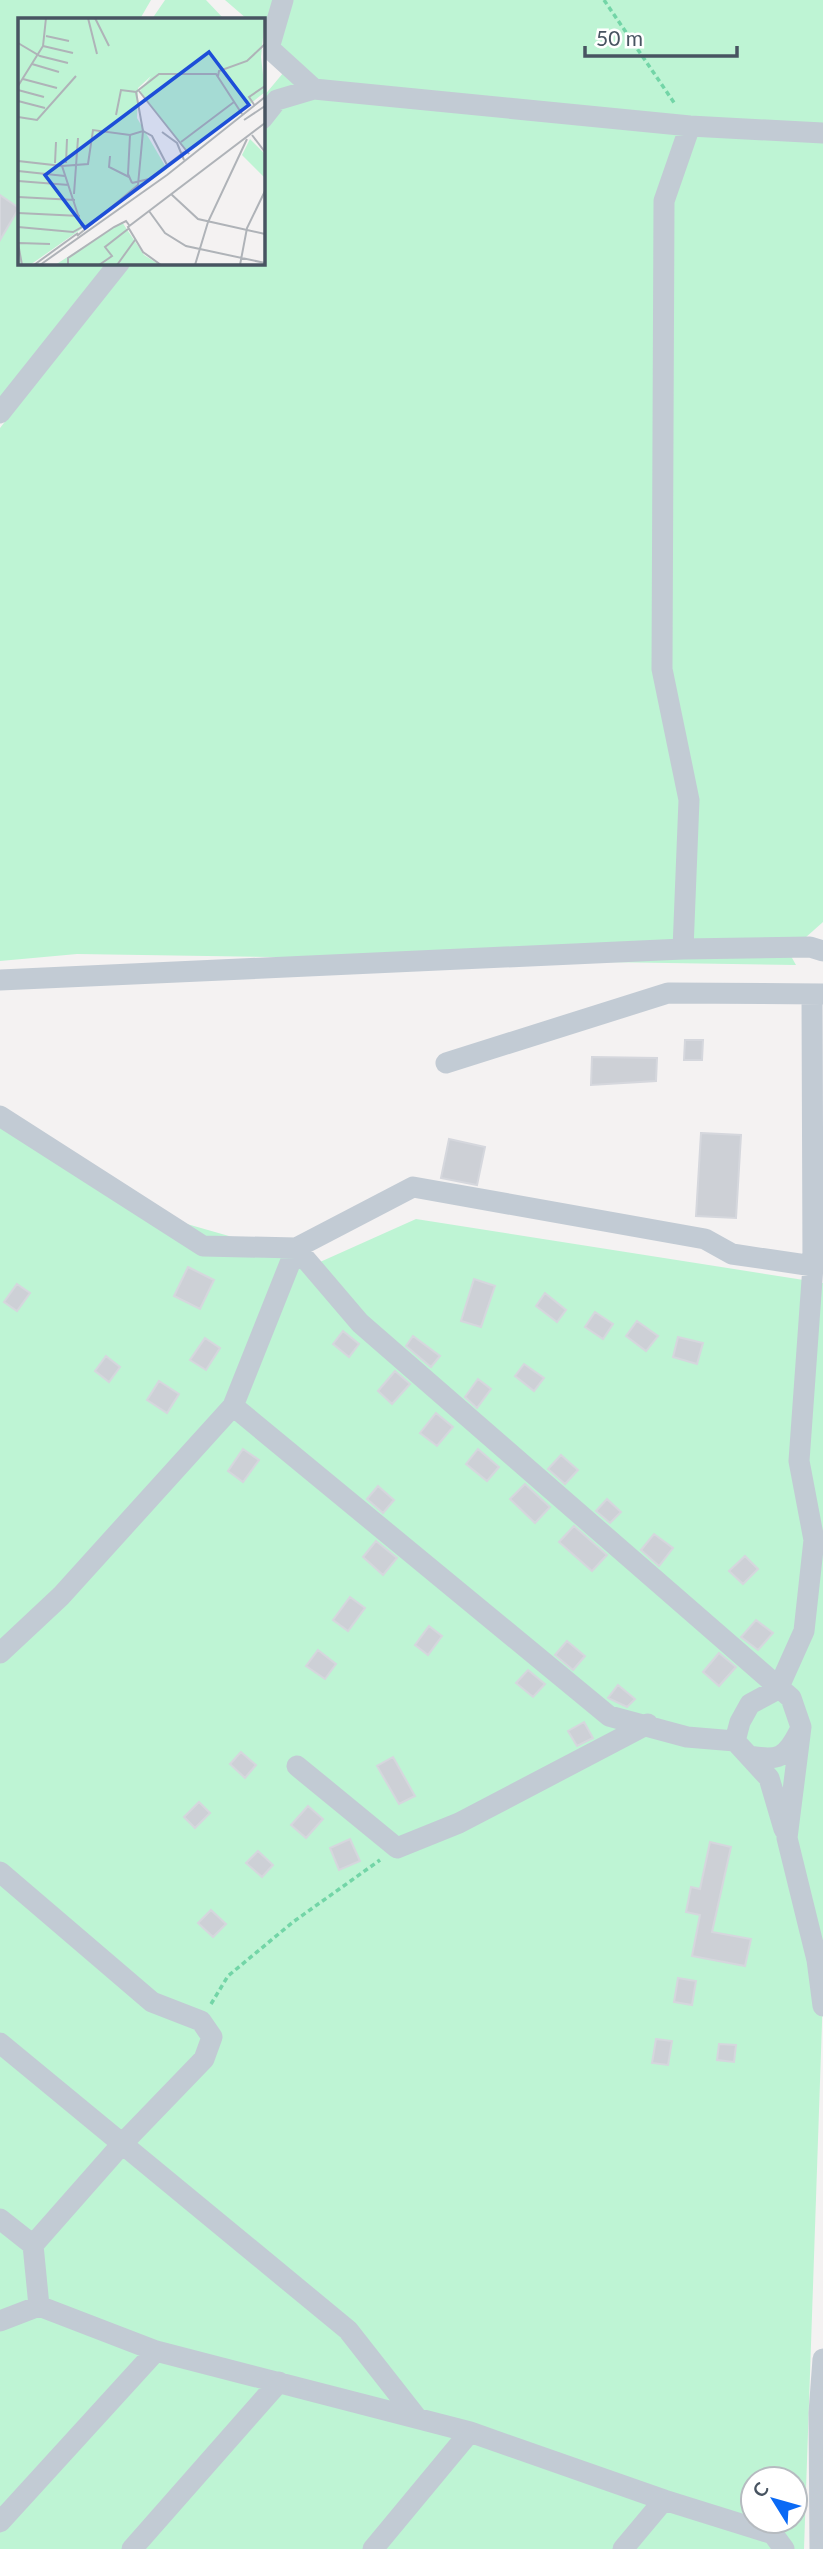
<svg xmlns="http://www.w3.org/2000/svg" width="823" height="2549" font-family="Lato,sans-serif">
  <rect width="100%" height="100%" fill="#f4f2f2"/>
  <path fill="#bef4d4" fill-rule="evenodd" d="M0 0H151L140 19H19V262L107 263 0 404Z
    M165 0H206L224 19H152Z
    M225 0H823V922L805 938 783 942 796 965 77 954 0 961V428L128 263 262 262 263 97 294 60 263 33 262 19H247Z
    M0 1126 124 1206 320 1262 416 1219 823 1283V1994L804 2549H0ZM753 2479H795V2521H753Z"/>
  <path fill="#cdd0d6" stroke="#d5d7dd" stroke-width="2" d="M0 195 19 208 0 240Z
    M685 1040H703L702 1060H684Z
    M592 1057 657 1058 656 1081 591 1085Z
    M701 1133 741 1135 736 1218 696 1216Z
    M449 1139 485 1147 477 1185 441 1178Z
    M188 1267 214 1280 200 1309 174 1296Z
    M474 1279 495 1286 481 1327 461 1321Z
    M17 1284 30 1293 17 1311 4 1302Z
    M545 1293 566 1310 557 1322 536 1306Z
    M595 1312 613 1324 603 1339 585 1327Z
    M637 1321 658 1336 646 1351 626 1336Z
    M343 1331 359 1344 349 1357 333 1344Z
    M413 1336 440 1356 431 1367 406 1346Z
    M678 1337 703 1343 697 1364 673 1357Z
    M205 1338 220 1348 206 1370 190 1360Z
    M106 1356 120 1367 109 1382 95 1371Z
    M524 1364 544 1378 534 1391 515 1376Z
    M395 1371 410 1384 392 1404 378 1391Z
    M478 1379 491 1389 477 1408 465 1397Z
    M159 1381 179 1394 167 1413 147 1400Z
    M436 1413 453 1427 437 1446 420 1433Z
    M243 1449 259 1460 243 1482 228 1471Z
    M478 1449 499 1467 487 1481 466 1464Z
    M561 1455 578 1470 565 1484 548 1469Z
    M525 1484 550 1507 535 1523 510 1499Z
    M378 1486 394 1500 383 1513 367 1499Z
    M607 1499 621 1512 610 1523 596 1511Z
    M574 1526 607 1555 592 1571 559 1542Z
    M654 1534 673 1548 659 1566 641 1550Z
    M376 1541 397 1558 383 1575 363 1557Z
    M745 1556 758 1569 743 1584 729 1571Z
    M350 1597 365 1608 348 1631 333 1620Z
    M756 1620 773 1633 758 1650 741 1637Z
    M429 1626 442 1636 428 1655 415 1645Z
    M567 1641 585 1656 573 1670 555 1655Z
    M318 1650 336 1664 325 1679 306 1666Z
    M719 1653 736 1667 719 1686 703 1672Z
    M528 1670 545 1684 533 1697 516 1683Z
    M618 1685 635 1699 627 1707 608 1698Z
    M584 1722 593 1738 577 1746 568 1731Z
    M241 1752 256 1765 245 1778 230 1764Z
    M393 1757 415 1796 399 1804 377 1766Z
    M199 1802 210 1813 195 1828 184 1817Z
    M308 1806 323 1819 306 1838 291 1825Z
    M350 1839 360 1861 339 1870 330 1848Z
    M710 1842 731 1847 712 1932 751 1939 745 1966 692 1956 700 1915 686 1912 691 1887 700 1889Z
    M258 1851 273 1865 262 1877 246 1863Z
    M211 1910 226 1924 213 1937 198 1923Z
    M678 1978 696 1981 692 2005 674 2002Z
    M656 2039 672 2041 668 2065 652 2063Z
    M719 2044 736 2045 734 2062 717 2060Z"/>
  <g fill="none" stroke-linecap="round" stroke-linejoin="round">
    <path stroke="#73d5a7" stroke-width="3.5" stroke-dasharray="5 3.5" stroke-linecap="butt" d="M604 0 675 104
      M211 2004 228 1976 293 1922 380 1860"/>
    <path stroke="#c2cbd4" stroke-width="21" d="M283 0 269 48 314 89
      M262 119 277 100 314 89 690 126 823 133
      M0 413 120 262
      M683 949 689 800 662 669 664 201 690 126
      M0 980 683 949 810 947 823 951
      M446 1063 668 993 823 994
      M0 1116 203 1246 296 1248 360 1323 791 1698 801 1727 787 1838 817 1960 823 2006
      M233 1406 609 1716 687 1737 735 1741 769 1778 784 1829
      M0 1653 61 1596 233 1406 296 1248 413 1187 705 1239 732 1254 813 1266
      M735 1741 740 1722 750 1704 778 1689 804 1631 814 1540 799 1461 813 1266 812 995
      M750 1756C778 1761 786 1758 799 1732
      M297 1766 397 1848 459 1823 648 1724
      M0 1872 152 2002 201 2021 212 2037 204 2059 122 2144 33 2245 39 2306
      M0 2043 348 2330 417 2418
      M0 2219 33 2245
      M0 2321 39 2306 156 2351 470 2432 664 2500 773 2534 784 2549
      M0 2522 156 2351
      M132 2549 279 2382
      M373 2549 470 2432
      M623 2549 664 2500
      M820 2549 819 2413 823 2359"/>
  </g>
  <g transform="translate(18 18)">
    <rect width="247" height="247" fill="#f4f2f2"/>
    <path d="M0 0H247L243 39 247 74 178 129 167 132 122 73 133 58 120 70 119 100 149 151 12 247H0ZM232 121 247 136V160L224 137ZM104 204 126 237 142 247H37Z" fill="#bef4d4"/>
    <path fill="none" stroke="#afb3b8" stroke-width="2" d="M70 0 79 36M77 0 91 28M28 18 51 23M0 25 22 38 50 45M25 28 55 35M14 46 41 54M200 58 201 53 229 43 247 26M5 61 39 70M0 68 25 28 28 0M0 72 26 79M121 73 171 136M118 74 141 56H198L224 96M0 83 27 90M237 88 231 79 247 68M0 99 19 102 58 58M226 102 247 88M144 114 159 125 166 142M112 117 110 156 114 165M234 117 247 134M163 124 216 84M92 138 91 149 111 159M0 143 44 148 64 209M37 145 38 124M48 145 49 121M44 148 70 146 75 112 112 117 125 113 134 118 149 147M0 153 47 158M0 163 51 167M114 165 131 161 166 134M56 176 60 120M153 176 180 201 247 216M0 179 57 182M131 193 147 215 168 228 247 245M0 195 62 198M0 209 55 214 64 209M59 218 120 167 125 113 118 74 103 72 98 97M0 225 4 247M1 225 32 226M50 246V240L96 209 108 203 111 207M16 247 60 215M22 247 149 157 247 79M81 247 94 238 87 229 110 211M99 247 117 222M143 247 125 234 110 209 247 105M177 247 190 204 229 121M222 247 229 210 247 173"/>
    <path fill="#1d4ed8" fill-opacity="0.15" stroke="#1d4ed8" stroke-width="3.5" d="M191 34 231 87 67 210 27 157Z"/>
    <rect width="247" height="247" fill="none" stroke="#485461" stroke-width="3.5"/>
  </g>
  <g transform="translate(774 2500) rotate(307)"><circle r="33" fill="#ffffff" stroke="#b6bbc0" stroke-width="2"/>
  <path d="M0-5L12 26L0 18L-12 26Z" fill="#0b6af5"/>
  <text y="-10" font-size="19" font-weight="bold" text-anchor="middle" fill="#485461">С</text>
  </g>
  <path d="M585 46v10h152v-10" fill="none" stroke="#485461" stroke-width="3.5"/>
  <text x="596" y="46" font-size="21" fill="#485461" stroke="#ffffff" stroke-width="5" paint-order="stroke">50 m</text>
</svg>
